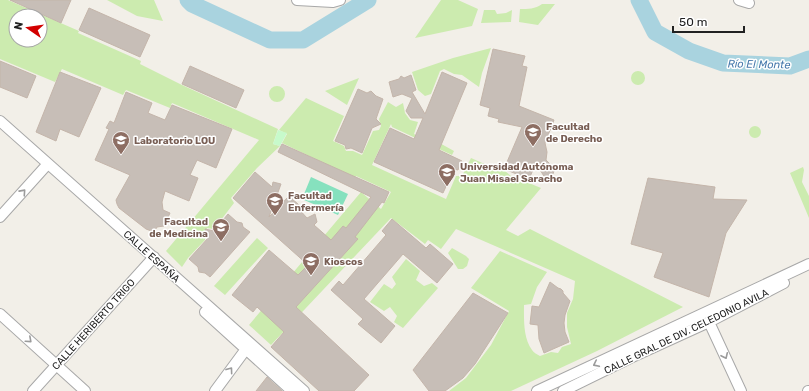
<svg xmlns="http://www.w3.org/2000/svg" width="809" height="391" font-family="Rubik,sans-serif">
  <rect width="100%" height="100%" fill="#f2efe8"/>
  <path fill="#ccebaf" fill-rule="evenodd" d="M0 0H8L79 31 78 33 141 61 140 64 182 85 278 129 273 144 280 146 257 168 231 198 234 203 214 229 207 228 205 240 188 258 182 267 166 251 259 140 172 103 170 108 126 90 123 95 62 69 55 82 0 59ZM16 16H40V40H16Z
    M107 0H154L163 21 137 16Z
    M441 0H458L478 9 472 26 415 38Z
    M542 4H555L538 25 519 22 520 9C528 9 535 9 542 4Z
    M484 10H495L497 14 506 13 512 10 511 22 481 23Z
    M491 48 482 73 479 87 462 75 454 74 444 69 440 71 431 94 425 96 418 90 412 72 453 58Z
    M631 78a7 7 0 1 1 14 0a7 7 0 1 1-14 0Z
    M359 78 347 105 325 91Z
    M269 94a8 8 0 1 1 16 0a8 8 0 1 1-16 0Z
    M306 98 344 116 333 141 344 146 346 151H353L362 155 373 131 379 130 381 126 379 119 388 102 396 107 403 103 405 113 410 120 418 122 414 134 423 139 436 141 454 151 452 155 392 127 391 124 372 165 446 199 456 176H462L471 158 489 166 504 170 518 182 524 181 541 188 506 230 518 236 530 229 683 307 597 351 511 391H449L466 378 491 345 509 311 471 288 500 251 547 272 537 287 531 304 524 305C524 319 523 338 532 350 534 353 537 354 540 356L551 352 558 353 562 347 571 344 567 327V313L573 299 575 281 456 229 441 249 428 240 425 244 391 218 271 345 249 325 361 192 381 209 391 192 356 176 355 178 282 143 287 134 279 130Z
    M749 132a6 6 0 1 1 12 0a6 6 0 1 1-12 0Z
    M803 167 804 170 802 182 809 196V218L790 173Z
    M257 238 268 248 225 295 214 286Z
    M452 248 466 256 469 259 467 266 463 269H458L448 253Z
    M406 259 420 271 416 280 424 286 432 283 438 288 403 328 394 322 397 316 390 307 384 311 370 302 384 284 392 289 396 284 392 277Z"/>
  <path fill="#c7facb" d="M278 130 287 133 280 146 273 144Z"/>
  <path fill="#86e1be" d="M311 177 348 194 338 215 302 199Z"/>
  <g fill="none" stroke-linecap="round" stroke-linejoin="round">
    <path stroke="#a9d3df" stroke-width="17" d="M188 0 192 4 270 40H303L368 0
      M639 0 655 32 689 51 723 63 790 66 809 59"/>
  </g>
  <path fill="#c7beb7" stroke="#c4b5aa" d="M10 0H71L61 23Z
    M89 8 150 35 140 57 79 30Z
    M493 49 525 56 522 66 527 67 519 106 554 120 545 143 547 152 546 160 555 169 552 176 545 178 536 163 529 179 504 169 522 127 498 122 499 119 488 116 490 108 480 105Z
    M0 61 36 76 27 98 0 87Z
    M190 66 244 90 236 108 182 84Z
    M60 72 101 88 79 137 60 129 56 141 36 132Z
    M442 72 467 83 439 150 462 161 458 170 454 169 443 193 374 162 390 128 414 139 423 118H411L406 111 412 98 402 94 393 97 389 82 399 79 401 76 404 78 411 75 416 90 412 92 425 114Z
    M358 89 367 93 371 91 376 96 383 99 376 119 381 124 372 128 362 153 351 148 346 149 345 145 335 141Z
    M126 92 152 103 148 113 165 120 172 105 232 129 216 168 197 160 190 175 198 178 189 201 165 191 162 202 163 210 170 213 164 226 157 227 154 232 146 229 119 208 117 204 116 200 130 175 95 160 109 129 106 128 110 121 114 123Z
    M282 144 389 192 384 203 382 202 355 237 358 239 296 307 369 375 354 391H319L271 347 284 332 257 307 253 312 232 295 269 250 298 275 308 265 233 198 255 172 272 187 273 182 281 184 269 217 289 196 299 205 297 207 307 218 315 214 317 222 314 225 331 240 343 226 346 228 371 197 278 152Z
    M648 178 715 187 713 199 747 200 726 233 709 297 654 277 663 253 631 244Z
    M228 214 237 222 242 223 243 227 250 232 210 277 205 273 199 272 198 267 189 259 208 238 205 229 214 231Z
    M392 219 426 248 430 244 453 264 437 283 403 254 364 299 395 326 381 343 358 324 363 319 331 290 339 281 343 285 386 235 382 231Z
    M550 282 558 288 561 289 563 291V293L570 301 565 315 564 323 565 332 569 342 544 353 539 339 538 325 530 324 532 306 539 307Z
    M473 293 508 313 475 364 463 378 445 391H429L413 370Z
    M267 377 282 391H256Z"/>
  <g fill="none" stroke-linecap="round" stroke-linejoin="round">
    <defs>
      <path id="minor" d="M297 0 333 2 340 0
        M739 0 749 3
        M0 121 304 391
        M0 217 45 167
        M205 312 292 391
        M0 314 85 391
        M709 322 741 391
        M33 391 154 257
        M215 391 246 349
        M537 391 809 264
        M563 391 630 358 709 322 784 283
        M808 391H809"/>
    </defs>
    <use href="#minor" stroke="#a8a8a8" stroke-width="12"/>
    <use href="#minor" stroke="#fff" stroke-width="10"/>
  </g>
  <defs><path id="oneway-chevron" d="M-2-3.5L2.5 0L-2 3.5" fill="none" stroke-width="1.6" stroke-linecap="round" stroke-linejoin="round"/></defs>
  <g stroke="#9b9b9b">
    <use href="#oneway-chevron" transform="translate(23 192) rotate(-48)"/>
    <use href="#oneway-chevron" transform="translate(29 340) rotate(42)"/>
    <use href="#oneway-chevron" transform="translate(725 356) rotate(65)"/>
    <use href="#oneway-chevron" transform="translate(596 364) rotate(154)"/>
    <use href="#oneway-chevron" transform="translate(230 370) rotate(-54)"/>
  </g>
  <defs>
    <symbol id="university-pin" viewBox="-11 -11 22 30"><path d="M0 17L-7.5 6A9.5 9.5 0 1 1 7.5 6Z" fill="#8d6e63" stroke="#fff"/><path d="M0-5L7-2L0 1L-7-2ZM-4 1L0 2.5L4 1V4Q0 6-4 4Z" fill="#fff"/></symbol>
  </defs>
  <g fill-rule="evenodd">
    <use href="#university-pin" x="523" y="122" width="20" height="27"/>
    <use href="#university-pin" x="111" y="130" width="20" height="27"/>
    <use href="#university-pin" x="437" y="162" width="20" height="27"/>
    <use href="#university-pin" x="265" y="191" width="20" height="27"/>
    <use href="#university-pin" x="211" y="217" width="20" height="27"/>
    <use href="#university-pin" x="301" y="251" width="20" height="27"/>
  </g>
  <g text-anchor="middle" stroke-width="3" stroke-linejoin="round" paint-order="stroke">
    <g font-size="10" font-weight="bold" fill="#785e54" stroke="#fff" text-anchor="start">
      <text x="546" y="130">Facultad<tspan x="546" dy="12">de Derecho</tspan></text>
      <text x="134" y="144">Laboratorio LOU</text>
      <text x="460" y="170">Universidad Autónoma<tspan x="460" dy="12">Juan Misael Saracho</tspan></text>
      <text x="288" y="199">Facultad<tspan x="288" dy="12">Enfermería</tspan></text>
      <text x="208" y="225" text-anchor="end">Facultad<tspan x="208" dy="12">de Medicina</tspan></text>
      <text x="324" y="265">Kioscos</text>
    </g>
    <g font-size="10" fill="#212121" stroke="#fff">
      <text transform="translate(152 256) rotate(42)" y="4">CALLE ESPAÑA</text>
      <text transform="translate(93 324) rotate(-48)" y="4">CALLE HERIBERTO TRIGO</text>
      <text transform="translate(686 331) rotate(-26)" y="4">CALLE GRAL DE DIV. CELEDONIO AVILA</text>
    </g>
    <g font-size="11" font-style="italic" fill="#487aac" stroke="#fff">
      <text transform="translate(759 64) rotate(1)" y="4">Río El Monte</text>
    </g>
  </g>
  <g transform="translate(28 28) rotate(283)"><circle r="19" fill="#ffffff" stroke="#a6a6a6"/>
  <path d="M0-3L7 15L0 10L-7 15Z" fill="#d30000"/>
  <text y="-6" font-size="11" font-weight="bold" text-anchor="middle" fill="#212121">N</text>
  </g>
  <path d="M673 26v6h71v-6" fill="none" stroke="#212121" stroke-width="2"/>
  <text x="679" y="26" font-size="12" fill="#212121" stroke="#ffffff" stroke-width="3" paint-order="stroke">50 m</text>
</svg>
